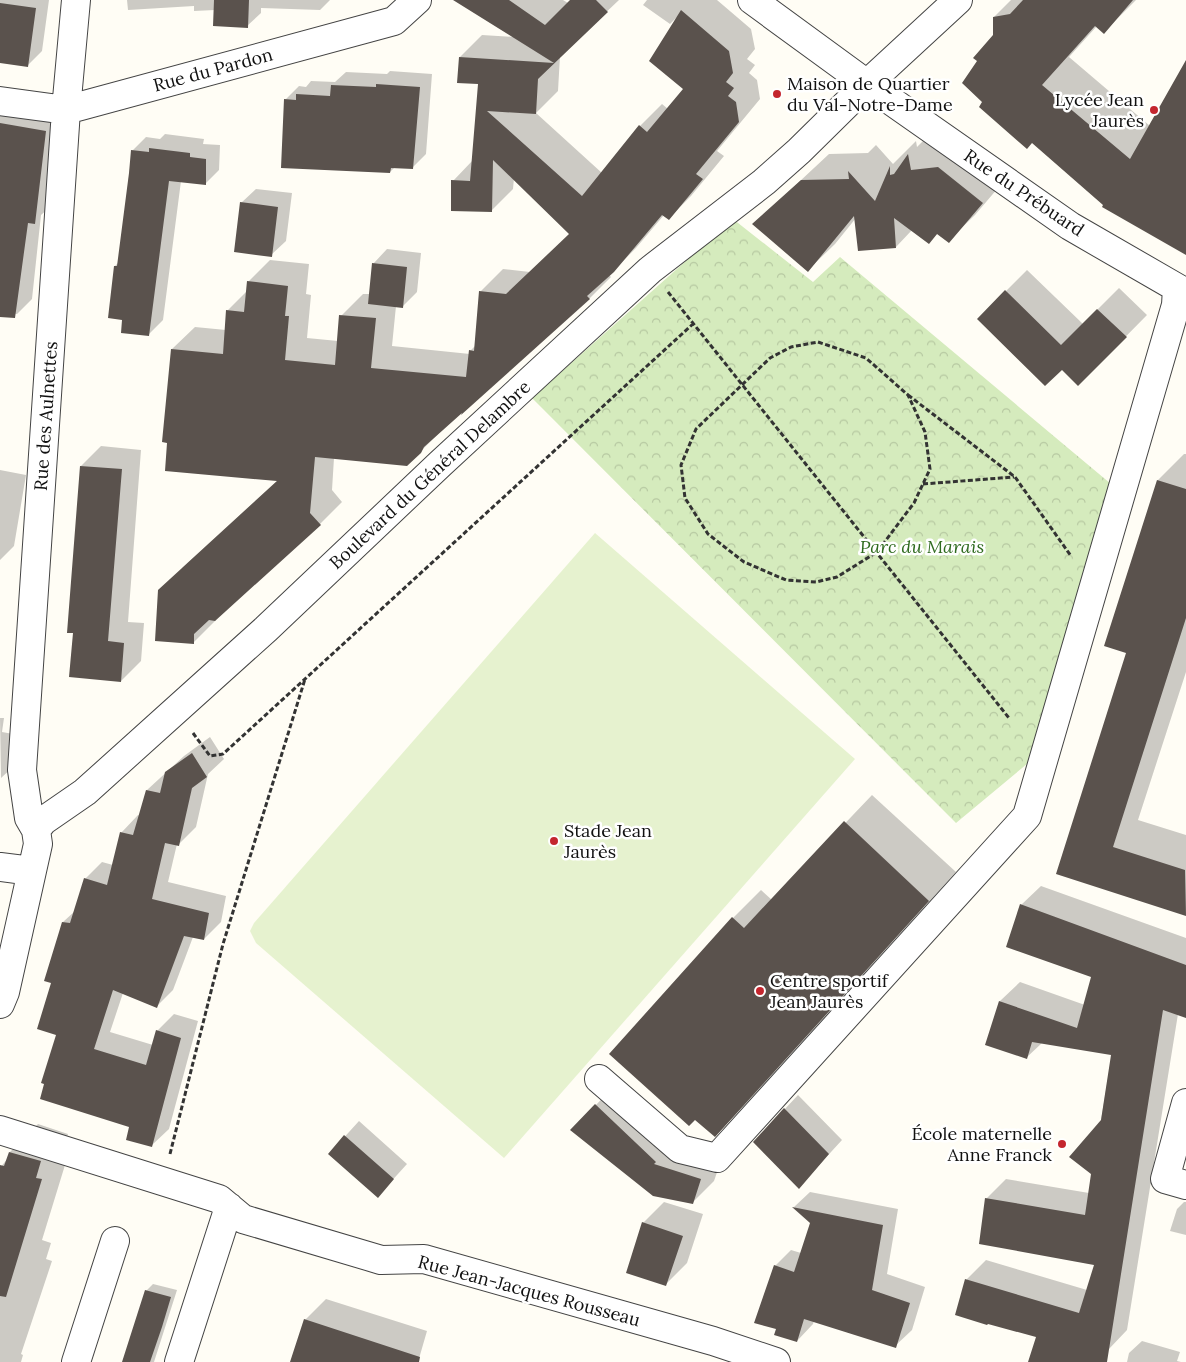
<svg xmlns="http://www.w3.org/2000/svg" width="1186" height="1362" font-family="Lora,serif">
  <defs>
    <pattern id="park-crowns" width="20" height="18" patternUnits="userSpaceOnUse" patternTransform="scale(1.25)"><rect width="20" height="18" fill="#d5ebbd"/><path d="M2 6a3 3 0 1 1 6 0M12 15a3 3 0 1 1 6 0" fill="none" stroke="#b6c8a1"/></pattern>
  </defs>
  <rect width="100%" height="100%" fill="#fffdf5"/>
  <path fill="url(#park-crowns)" d="M733 219 813 282 840 257 1117 489 1039 754 956 823 532 398Z"/>
  <path fill="#e6f2cf" d="M595 533 855 759 504 1158 256 943 250 931 254 923Z"/>
  <path fill="#0003" d="M0 0H49L42 51 28 65 0 61Z
    M127 0H330L320 10 261 8V13L247 26 215 10 194 11V6L128 10Z
    M477 0H563L568 3 572 0H619L560 56 558 91 536 113 602 173 640 126 662 104 668 109 685 88 677 17 670 24 643 5 647 0H717L751 29 755 49 747 59 755 65 749 73 757 80 760 99 717 151 724 156 691 196 669 218 664 215 636 248 609 275 611 277 589 299 443 429 420 452 334 458 332 490 342 502 320 524 216 618V620L194 642 182 568 278 480 172 349 195 327 226 330 227 311 247 291 248 282 270 260 309 264 306 294 311 295 307 338 338 341 341 316 363 294H370L373 264 387 249 421 253 417 292 403 306H396L392 346 470 354V351L476 345 480 292 503 269 530 272 571 234 514 178 513 189 491 211 453 181 473 160 479 83 460 57 482 35 515 37Z
    M1011 0H1136L1104 32 1097 26 1069 57 1150 126 1186 63V253L984 102 994 36V17Z
    M390 71 432 74 426 154 412 168 395 167 390 172 285 100 299 86 306 87 311 81 335 82 346 72 387 74Z
    M0 107 60 116 50 207 41 215 32 299 17 314 0 312Z
    M935 129 1009 175 975 215 948 241 938 233 929 242 912 230 896 247 856 218 835 244 808 270 754 224 829 154 868 153 876 145 893 164 916 141 917 147Z
    M165 134 204 139 203 144 220 145 219 170 205 184 181 181 163 320 149 334 123 319 115 266 119 262 132 151 146 137 160 139Z
    M256 189 292 193 286 241 271 255 241 203Z
    M1027 270 1083 324 1119 288 1147 315 1078 385 1006 291Z
    M101 446 141 450 128 622 144 623 141 661 121 681 74 632 81 466Z
    M1184 454H1186V672L1138 820 1186 835V914L1057 873 1128 652 1105 645 1158 480Z
    M0 470 26 475 14 546 0 560Z
    M0 718H4L2 732 19 735 16 764 1 778Z
    M210 737 224 759 208 774 196 827 179 844H177L168 882 226 896 221 922 204 939 193 937 173 990 156 1007 123 993 110 1032 153 1045 157 1031 174 1014 198 1021 169 1129 151 1146 130 1126 57 1034 53 982 63 922 75 911 85 879 102 862 113 865 121 833 138 815 140 816 147 790 184 756Z
    M872 795 956 872 742 1108 715 1136 695 1118 610 1054 733 918 761 890 772 900Z
    M1041 886 1186 938V1017L1178 1014 1127 1330 1108 1350 956 1314 967 1279 986 1260 1087 1290 1095 1264 986 1199 1006 1179 1089 1193 1112 1054 1042 1043 1026 1058 1000 1001 1020 982 1085 1005 1092 976 1021 905Z
    M617 1083 676 1140 722 1158 714 1181 693 1202 572 1130Z
    M798 1095 842 1140 799 1187 754 1142Z
    M359 1121 407 1164 378 1196 329 1154Z
    M38 1124 68 1134 63 1150 69 1152 42 1240 51 1243 46 1259 52 1261 21 1354 23 1355 21 1362H0V1168L8 1158 10 1152Z
    M810 1192 898 1209 887 1274 925 1287 912 1330 895 1346 814 1321 813 1324 797 1341 777 1329 775 1266 791 1250 801 1253 811 1223 794 1207Z
    M664 1202 703 1214 687 1263 666 1284 643 1223Z
    M1184 1202H1186V1235L1170 1231 1177 1209Z
    M153 1284 177 1290 154 1362H123L146 1291Z
    M326 1299 427 1331 418 1362H291L305 1320Z
    M1142 1341 1180 1352 1177 1361 1181 1362H1127L1129 1353Z"/>
  <path fill="#5a524d" d="M214 0H249L248 28 213 26Z
    M453 0H509L545 25 570 0H596L608 12 538 79 536 114 487 111 582 196 639 125 647 132 683 89 649 61 681 10 729 51 733 73 726 82 734 88 728 96 736 102 739 122 696 174 703 179 669 220 662 215 614 272 587 296 590 299 461 415 462 413 424 447 421 453 407 466 315 457 310 513 321 525 215 621 209 620 194 634V644L155 641 158 590 277 481 165 471 167 443 162 442 171 349 223 354 226 310 244 312 247 281 288 286 285 316H289L285 360 335 365 339 315 376 318 371 368 466 377 469 350 474 351 479 291 506 294 569 234 493 160 492 212 451 211V180L470 181 478 84 457 83 459 57 554 63Z
    M1023 0H1133L1104 34 1095 26 1042 85 1130 159 1186 60V255L1102 207 1103 205 1032 143 1027 149 979 107 982 102 962 83 977 61 973 58 993 35V17L1010 14Z
    M0 3 36 8 28 67 0 63Z
    M376 84 420 87 413 169 391 168 390 173 281 168 284 99 296 100V94L330 96 331 85 376 87Z
    M0 123 46 131 35 224 28 223 15 318 0 317Z
    M149 148 190 153V157L206 159V185L169 181 149 336 121 333 122 320 108 318 114 266H117L129 173 131 150 149 152Z
    M908 154 911 170 938 167 983 203 949 243 937 234 929 244 894 218 896 248 858 251 854 216 808 272 752 224 801 180 849 179 848 171 875 201 890 166V175L894 174Z
    M240 202 278 207 272 257 234 252Z
    M372 263 407 267 403 308 368 304Z
    M1005 290 1061 345 1097 309 1127 337 1078 386 1062 370 1045 386 977 319Z
    M80 466 122 469 108 641 124 643 121 682 69 677 73 633H67Z
    M1157 480 1186 489V618L1113 847 1185 870 1186 916 1056 874 1126 653 1104 646Z
    M192 753 207 777 192 788 179 846 165 843 152 899 209 913 204 940 184 936 157 1008 113 990 94 1049 146 1065 156 1030 181 1038 152 1147 126 1140 129 1127 40 1099 44 1084 41 1083 56 1035 37 1029 51 983 44 981 59 932 62 922 70 923 84 878 107 885 120 832 133 835 146 790 160 793 165 772Z
    M844 821 929 901 715 1137 695 1120 689 1126 609 1054 732 917 744 928Z
    M1020 904 1186 965V1018L1163 1010 1107 1362H1028L1036 1337 988 1324 987 1325 955 1315 965 1279 1079 1313 1094 1265 979 1244 985 1198 1085 1215 1091 1174 1069 1157 1101 1120 1111 1055 1032 1042 1027 1059 985 1045 999 1001 1077 1028 1091 977 1006 947Z
    M595 1104 656 1162 654 1164 701 1179 693 1204 653 1196 570 1130Z
    M784 1108 829 1154 799 1189 753 1142Z
    M344 1135 394 1179 378 1198 328 1154Z
    M9 1152 41 1161 36 1178 42 1179 6 1297 0 1296V1165L4 1166Z
    M792 1207 883 1225 872 1290 910 1303 896 1348 804 1319 797 1342 774 1335 776 1329 754 1323 774 1265 794 1272 810 1223Z
    M642 1222 683 1236 666 1286 626 1273Z
    M145 1290 171 1297 162 1327 150 1362H122Z
    M304 1319 420 1357 419 1362H290Z"/>
  <g fill="none" stroke-linecap="round" stroke-linejoin="round">
    <defs>
      <path id="minor" d="M752 0 867 84 1070 226 1186 293
        M0 101 66 110 394 21 417 0
        M36 830 29 818 22 770 66 110 76 0
        M0 867 32 871
        M0 1004 5 992 38 844 36 830 43 821 85 792 266 629 440 464 650 270 764 182 799 151 867 84 958 0
        M599 1079 680 1149 717 1158 1027 816 1176 305 1177 288
        M1186 1103 1165 1179 1186 1185
        M0 1130 219 1199 243 1219 381 1260 424 1259 713 1341 776 1362
        M76 1362 115 1241
        M179 1362 229 1207"/>
    </defs>
    <use href="#minor" stroke="#444" stroke-width="30"/>
    <path stroke="#333" stroke-width="3" stroke-dasharray="5 2.5" stroke-linecap="butt" d="M668 292 1009 718
      M818 342 866 358 908 395 925 432 930 469 914 503 877 552 837 577 816 582 786 580 744 562 708 534 685 498 681 465 696 429 770 358 791 347Z
      M908 395 1015 477 1071 556
      M923 484 1014 477
      M193 733 210 756 223 754 694 323
      M170 1154 223 944 305 679"/>
    <use href="#minor" stroke="#fff" stroke-width="28"/>
  </g>
  <g fill="#c4262e" stroke="#fff" stroke-width="2">
    <circle cx="777" cy="94" r="5"/>
    <circle cx="1154" cy="110" r="5"/>
    <circle cx="554" cy="841" r="5"/>
    <circle cx="760" cy="991" r="5"/>
    <circle cx="1062" cy="1144" r="5"/>
  </g>
  <g text-anchor="middle" stroke-width="5" stroke-linejoin="round" paint-order="stroke">
    <g font-size="18" fill="#111" stroke="#fff">
      <text transform="translate(213 70) rotate(-15)" y="6">Rue du Pardon</text>
      <text transform="translate(1024 193) rotate(34)" y="6">Rue du Prébuard</text>
      <text transform="translate(46 416) rotate(-86)" y="6">Rue des Aulnettes</text>
      <text transform="translate(430 475) rotate(-43)" y="6">Boulevard du Général Delambre</text>
      <text transform="translate(529 1291) rotate(15)" y="6">Rue Jean-Jacques Rousseau</text>
    </g>
    <g font-size="18" fill="#111" stroke="#fff" text-anchor="start">
      <text x="787" y="90">Maison de Quartier<tspan x="787" dy="21">du Val-Notre-Dame</tspan></text>
      <text x="1144" y="106" text-anchor="end">Lycée Jean<tspan x="1144" dy="21">Jaurès</tspan></text>
      <text x="564" y="837">Stade Jean<tspan x="564" dy="21">Jaurès</tspan></text>
      <text x="770" y="987">Centre sportif<tspan x="770" dy="21">Jean Jaurès</tspan></text>
      <text x="1052" y="1140" text-anchor="end">École maternelle<tspan x="1052" dy="21">Anne Franck</tspan></text>
    </g>
    <g font-size="18" font-style="italic" fill="#2f6b1f" stroke="#fff">
      <text x="922" y="553">Parc du Marais</text>
    </g>
  </g>
</svg>
